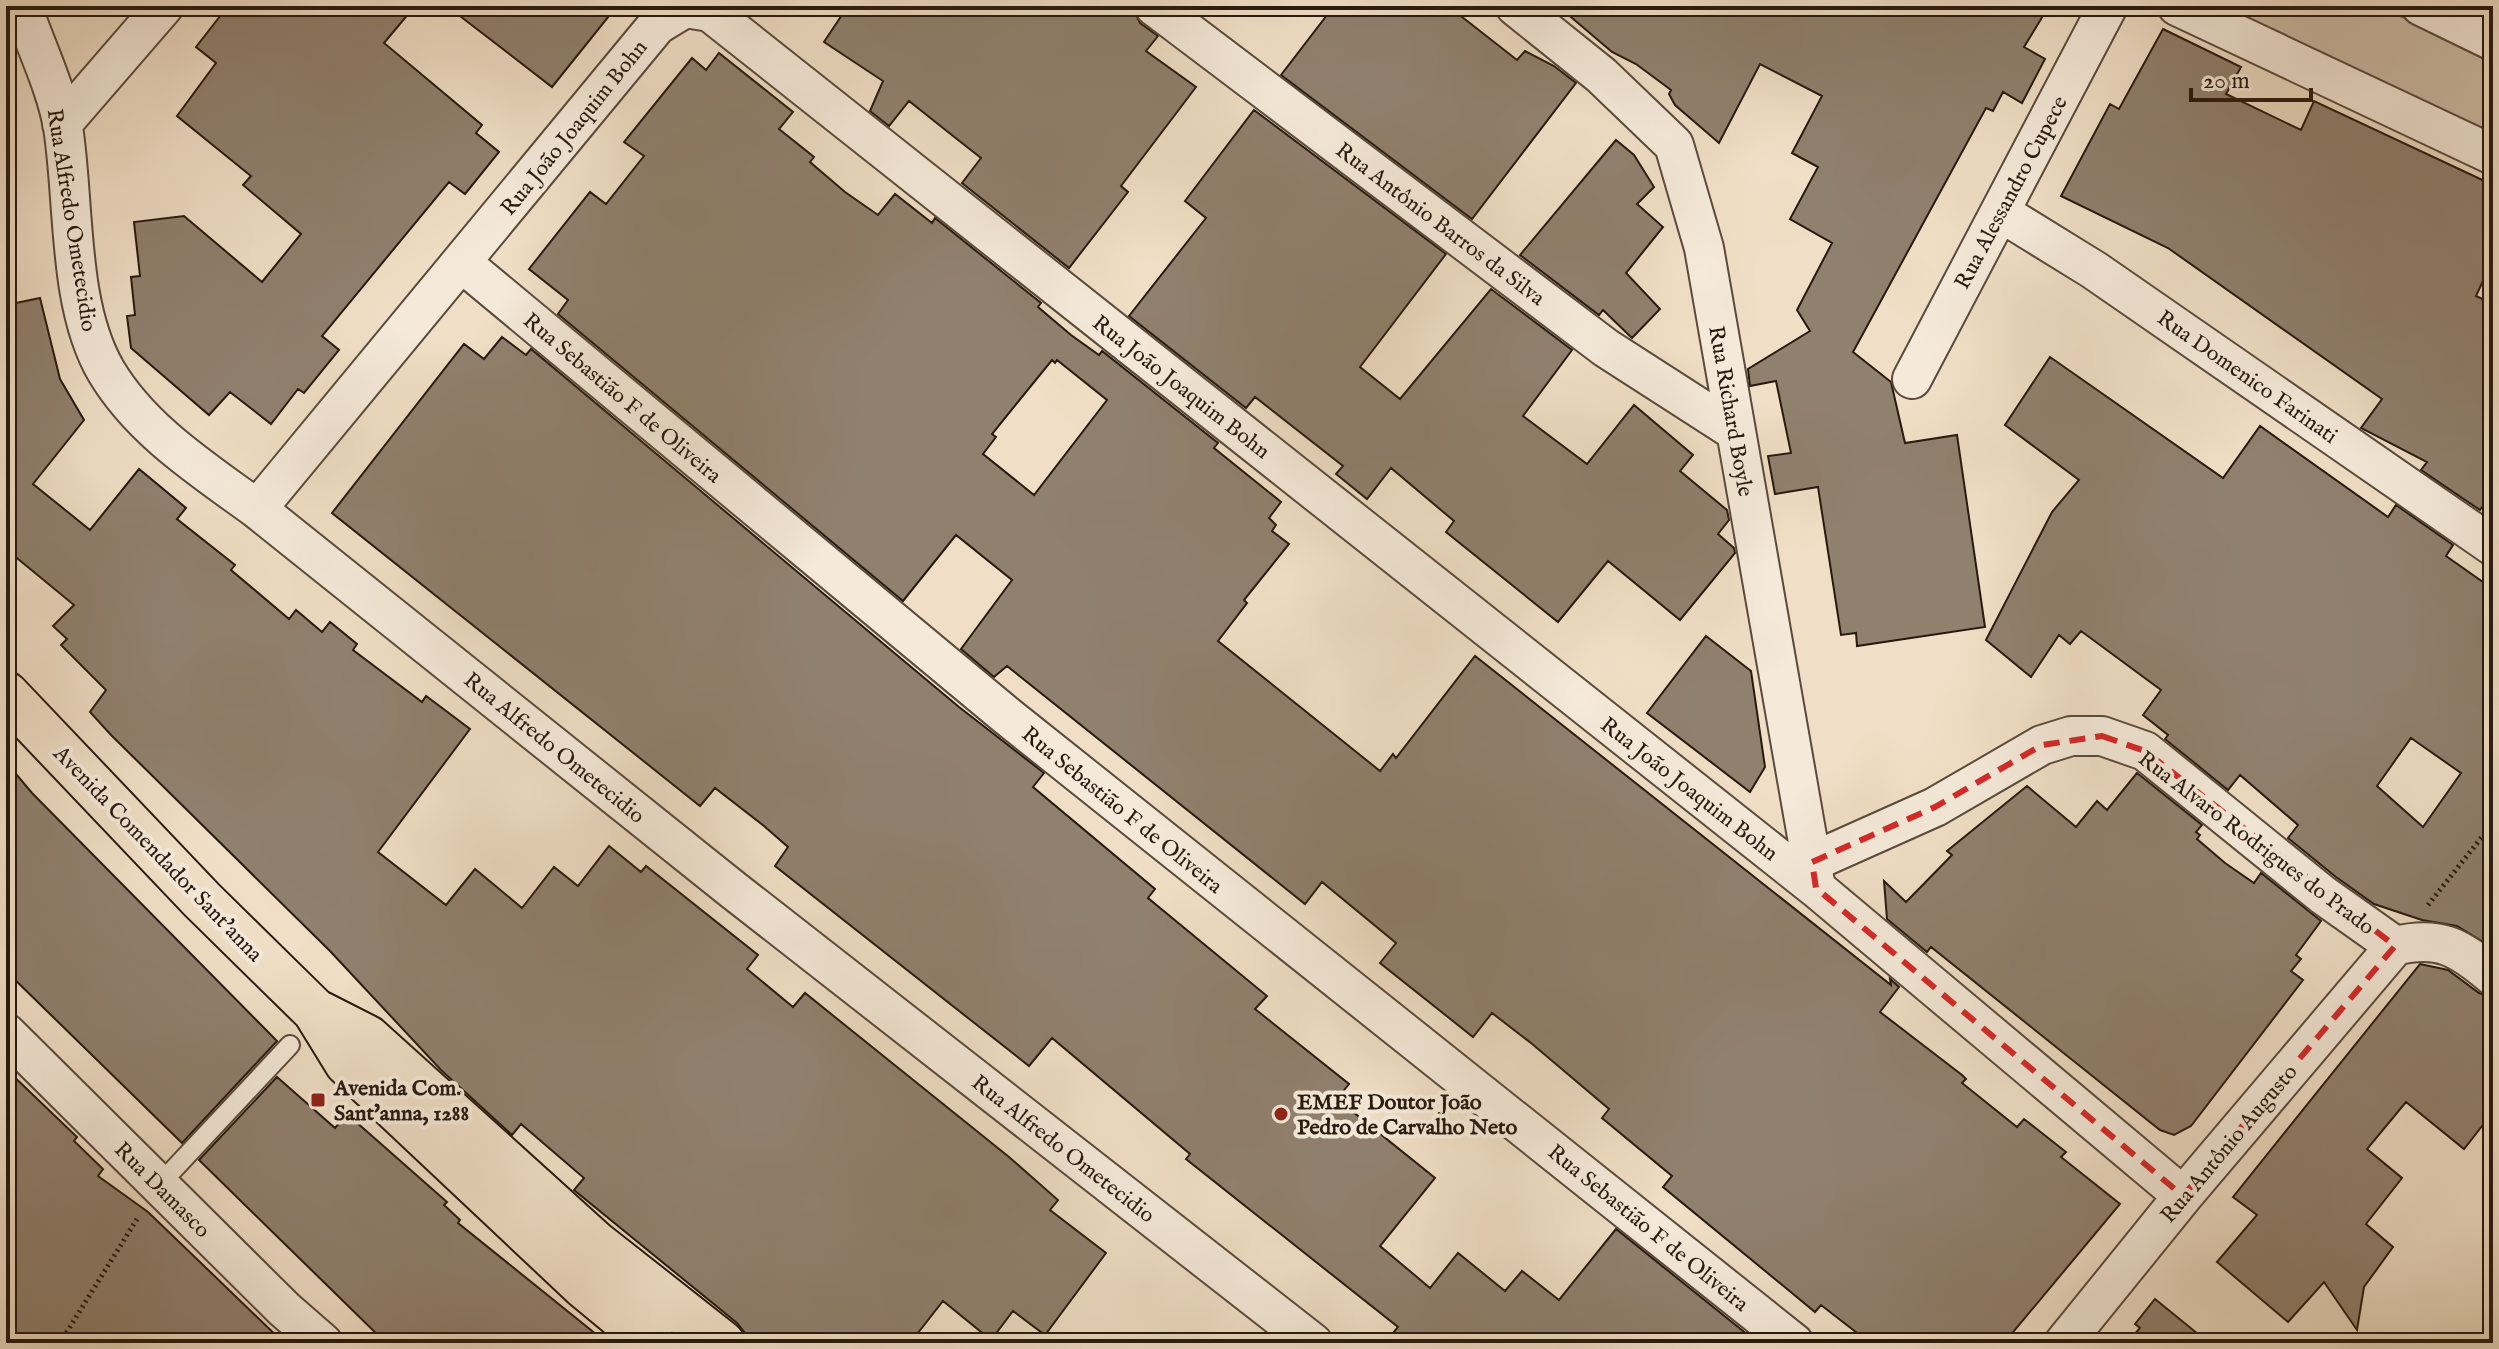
<svg xmlns="http://www.w3.org/2000/svg" width="2499" height="1349" font-family="'IM FELL English',serif">
  <rect width="100%" height="100%" fill="#f0dfc6"/>
  <filter id="stains"><feTurbulence type="fractalNoise" baseFrequency=".0025" numOctaves="4"/><feColorMatrix values="0 0 0 0 .2 0 0 0 0 .09 0 0 0 0 .02 0 0 0 .5 -.17"/></filter>
  <radialGradient id="worn" r=".72"><stop offset=".6" stop-color="#630" stop-opacity="0"/><stop offset="1" stop-color="#630" stop-opacity=".3"/></radialGradient>
  <path fill="#cebda7" stroke="#7b6b5b" stroke-width="2" d="M2205 6H2379L2493 60V134L2420 105Z"/>
  <path fill="#90806e" stroke="#28190f" stroke-width="2" fill-rule="evenodd" d="M228 6H415L384 43 482 125 476 133 499 152 465 194 449 182 322 336 339 350 304 393 298 389 271 424 230 392 209 415 131 348 127 316 135 315 131 277 140 276 134 222 184 216 262 282 301 234 243 185 251 176 177 116 216 63 196 47Z
    M447 6H617L552 87Z
    M848 6H1132L1140 23 1158 36 1146 51 1196 87 1121 186 1128 192 1069 268 962 183 981 158 948 132 909 101 889 126 870 111 883 81 824 42Z
    M1334 6H1448L1517 60 1525 51 1554 66 1576 83 1472 219 1281 75Z
    M1558 6H2049L2024 47 2045 59 2022 103 2003 92 1993 111 1986 108 1853 352 1891 382 1905 443 1957 435 1985 627 1857 646 1856 633 1841 635 1818 487 1775 494 1768 456 1791 453 1776 381 1750 386 1748 369 1810 331 1797 310 1832 243 1790 219 1818 167 1792 153 1822 96 1760 64 1719 143 1675 105 1669 94 1671 90 1636 64 1612 52Z
    M2163 29 2241 67 2226 94 2301 130 2314 101 2493 185V259L2476 296 2493 304V492L2480 510 2421 470 2427 462 2361 428 2382 399 2168 248 2061 196 2110 104 2119 109Z
    M719 53 793 112 779 129 814 157 810 162 845 192 878 215 895 194 932 223 935 218 1041 303 1038 307 1071 335 1099 355 1102 351 1218 443 1214 448 1281 502 1269 518 1276 525 1272 531 1289 544 1244 600 1247 603 1218 641 1380 771 1393 754 1396 758 1475 656 1891 985 1890 979 1899 987 1880 1012 1962 1075 1966 1079 1962 1083 2017 1127 2024 1119 2066 1152 2061 1157 2120 1204 2004 1343H1870L1821 1305 1815 1312 1663 1187 1672 1176 1602 1118 1609 1109 1531 1043 1492 1013 1473 1037 1380 963 1396 943 1322 882 1305 904 1007 666 994 677 961 649 1012 580 956 535 903 601 558 314 568 300 529 269 590 192 606 204 644 156 624 142 692 58 706 70ZM1052 360 1055 363 1057 360 1107 400 1034 495 983 454 996 437 992 434Z
    M1254 110 1446 254 1360 367 1400 399 1491 289 1572 350 1523 416 1587 464 1634 405 1693 455 1680 471 1727 510 1729 520 1718 534 1734 548 1735 553 1680 620 1608 561 1558 622 1446 532 1454 521 1391 468 1367 499 1336 474 1343 466 1255 397 1246 408 1129 316 1206 218 1185 201Z
    M1616 140 1634 155 1654 187 1637 204 1663 227 1626 273 1660 309 1632 338 1603 310 1599 315 1520 255Z
    M40 298 60 379 84 420 33 484 90 530 139 469 186 508 177 519 235 565 231 570 289 619 296 610 322 632 330 622 357 644 353 650 422 702 426 696 470 729 378 852 446 905 475 869 522 908 554 867 578 886 609 846 641 872 646 866 758 955 747 969 793 1007 805 993 1009 1157 1058 1200 1050 1210 1106 1253 1045 1335 1013 1311 991 1340 943 1301 910 1343H753L737 1323 574 1190 584 1178 521 1124 512 1135 441 1070 330 951 111 735 90 712 106 690 61 645 67 639 53 626 74 605 6 549V305Z
    M502 337 526 355 531 349 959 707 1044 773 1033 787 1155 889 1148 898 1267 996 1255 1009 1349 1084 1337 1099 1435 1178 1380 1246 1430 1288 1458 1253 1505 1291 1522 1271 1559 1300 1616 1229 1758 1343H1385L1398 1327 1186 1159 1190 1154 1052 1038 1029 1066 775 866 788 847 764 826 715 788 700 806 332 513 464 344 484 359Z
    M2050 357 2223 478 2260 426 2388 517 2396 505 2453 545 2446 556 2483 582 2493 583V948L2457 926 2422 920 2374 904 2336 877 2288 838 2298 825 2240 775 2228 790 2165 739 2168 735 2143 715 2161 690 2081 631 2070 644 2059 635 2031 677 1986 640 2052 512 2079 480 2005 425ZM2411 738 2461 773 2423 827 2377 786Z
    M1706 636 1751 671 1765 767 1750 792 1647 713Z
    M6 762 32 793 277 1041 182 1143 6 971Z
    M2137 773 2202 825 2196 832 2200 835 2197 839 2225 863 2254 883 2261 873 2321 921 2296 955 2301 959 2291 971 2303 980 2191 1126 2174 1135 2160 1130 1931 947 1927 952 1887 919 1884 881 1906 902 1952 855 1947 851 2027 786 2076 827 2097 801 2107 810Z
    M2420 964 2448 970 2479 993 2493 997V1112L2464 1149 2406 1102 2367 1149 2402 1178 2366 1224 2393 1247 2364 1287 2357 1330 2324 1282 2288 1322 2217 1262 2257 1215 2233 1197Z
    M6 1069 77 1137 74 1141 103 1169 98 1176 148 1212 284 1343H6Z
    M277 1077 335 1128 347 1114 447 1202 444 1205 460 1220 458 1223 607 1343H386L199 1160Z
    M2155 1299 2209 1343H2127L2140 1328 2135 1324Z"/>
  <g fill="none" stroke-linecap="round" stroke-linejoin="round">
    <defs>
      <path id="lane" d="M159 1185 290 1045"/>
      <path id="street" d="M22 6C35 45 56 87 63 127 75 203 67 304 106 371 141 430 202 469 257 509L732 889 1313 1343
        M1154 6 1606 348 1735 431
        M1515 6 1601 75 1674 145 1704 248 1816 888
        M2177 6 2493 155
        M2421 6 2493 41
        M62 124 164 6
        M2000 212 2094 270 2493 546
        M462 263 1007 716 1794 1343
        M1912 379 2108 6
        M257 509 657 25 685 8 710 12 1816 888 2183 1196
        M1812 862 1935 807 2042 745 2071 736H2102L2145 751 2323 895 2395 946
        M2395 946C2439 935 2459 947 2493 976
        M6 1033 284 1309 323 1343
        M2064 1343 2183 1196 2395 946"/>
      <path id="primary" d="M6 694 202 900 315 1011 347 1063 584 1286 653 1343
        M315 1011 368 1038 595 1243 722 1343"/>
    </defs>
    <use href="#lane" stroke="#5a4a3d" stroke-width="22"/>
    <use href="#street" stroke="#5a4a3d" stroke-width="42"/>
    <use href="#primary" stroke="#28190f" stroke-width="48"/>
    <path stroke="#28190f" stroke-width="5" stroke-dasharray="2 4" stroke-linecap="butt" d="M2428 905 2493 823
      M60 1343 137 1219"/>
    <use href="#lane" stroke="#f5eada" stroke-width="18"/>
    <use href="#street" stroke="#f5eada" stroke-width="38"/>
    <use href="#primary" stroke="#f0dfc6" stroke-width="44"/>
  </g>
  <path fill="none" stroke="#d62828" stroke-width="6" stroke-dasharray="16 10" stroke-linejoin="round" d="M2102 736 2145 751 2395 946 2183 1196 1816 888 1812 862 1935 807 2042 745Z"/>
  <g fill="#8f2418" stroke="#f5eada" stroke-width="3">
    <rect x="310" y="1092" width="16" height="16" rx="4"/>
    <circle cx="1281" cy="1114" r="8"/>
  </g>
  <g text-anchor="middle" stroke-width="8" stroke-linejoin="round" paint-order="stroke">
    <g font-size="22" fill="#28190f" stroke="#f5eada">
      <text transform="translate(573 127) rotate(-51)" y="8">Rua João Joaquim Bohn</text>
      <text transform="translate(2010 192) rotate(-62)" y="8">Rua Alessandro Cupece</text>
      <text transform="translate(73 220) rotate(81)" y="8">Rua Alfredo Ometecidio</text>
      <text transform="translate(1441 223) rotate(37)" y="8">Rua Antônio Barros da Silva</text>
      <text transform="translate(2248 376) rotate(35)" y="8">Rua Domenico Farinati</text>
      <text transform="translate(1182 386) rotate(38)" y="8">Rua João Joaquim Bohn</text>
      <text transform="translate(623 397) rotate(40)" y="8">Rua Sebastião F de Oliveira</text>
      <text transform="translate(1732 411) rotate(80)" y="8">Rua Richard Boyle</text>
      <text transform="translate(555 747) rotate(39)" y="8">Rua Alfredo Ometecidio</text>
      <text transform="translate(1690 788) rotate(38)" y="8">Rua João Joaquim Bohn</text>
      <text transform="translate(1123 809) rotate(39)" y="8">Rua Sebastião F de Oliveira</text>
      <text transform="translate(2257 842) rotate(37)" y="8">Rua Alvaro Rodrigues do Prado</text>
      <text transform="translate(159 853) rotate(46)" y="8">Avenida Comendador Sant'anna</text>
      <text transform="translate(2228 1143) rotate(-50)" y="8">Rua Antônio Augusto</text>
      <text transform="translate(1064 1148) rotate(38)" y="8">Rua Alfredo Ometecidio</text>
      <text transform="translate(163 1189) rotate(45)" y="8">Rua Damasco</text>
      <text transform="translate(1649 1227) rotate(39)" y="8">Rua Sebastião F de Oliveira</text>
    </g>
    <g font-size="22" font-weight="bold" fill="#28190f" stroke="#f5eada" text-anchor="start">
      <text x="334" y="1095">Avenida Com.<tspan x="334" dy="25">Sant'anna, 1288</tspan></text>
      <text x="1297" y="1109">EMEF Doutor João<tspan x="1297" dy="25">Pedro de Carvalho Neto</tspan></text>
    </g>
  </g>
  <rect width="2499" height="1349" fill="none" stroke="#f0dfc6" stroke-width="32"/>
  <rect x="8" y="8" width="2483" height="1333" fill="none" stroke="#28190f" stroke-width="4"/>
  <rect x="16" y="16" width="2467" height="1317" fill="none" stroke="#28190f" stroke-width="2"/>
  <path d="M2191 88v12h120v-12" fill="none" stroke="#28190f" stroke-width="4"/>
  <text x="2203" y="88" font-size="24" fill="#28190f" stroke="#f5eada" stroke-width="6" paint-order="stroke">20 m</text>
  <rect width="100%" height="100%" filter="url(#stains)"/>
  <rect width="100%" height="100%" fill="url(#worn)"/>
</svg>
